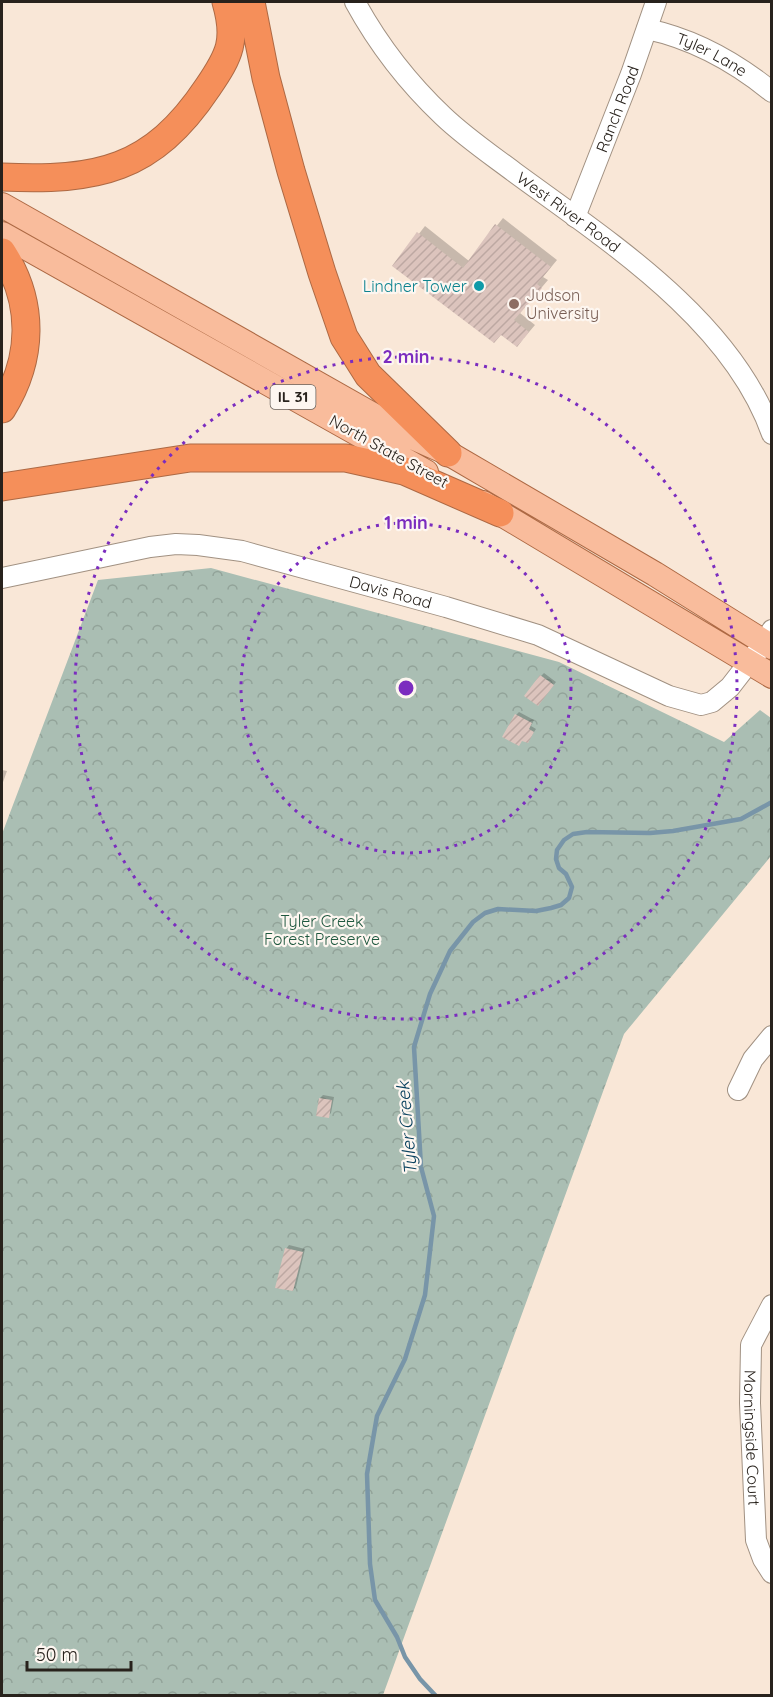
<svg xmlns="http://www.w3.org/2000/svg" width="773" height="1697" font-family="Quicksand,sans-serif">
  <defs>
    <pattern id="park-crowns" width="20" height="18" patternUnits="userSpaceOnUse" patternTransform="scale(1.5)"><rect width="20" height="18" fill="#aabeb3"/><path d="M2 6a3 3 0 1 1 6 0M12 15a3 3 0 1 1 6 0" fill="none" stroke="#92a399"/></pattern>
    <pattern id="building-hatch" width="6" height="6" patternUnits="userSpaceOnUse" patternTransform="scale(1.5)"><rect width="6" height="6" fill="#dcc4bd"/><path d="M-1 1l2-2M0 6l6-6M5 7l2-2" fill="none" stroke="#bda8a2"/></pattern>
  </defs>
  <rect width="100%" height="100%" fill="#f9e7d7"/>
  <path fill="url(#park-crowns)" d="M211 568 559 662 724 742 760 710 771 718V856L624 1034 383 1695H2V834L98 580Z"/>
  <path fill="#0003" d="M503 218 557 260 543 277 548 280 520 313 535 325 524 338 394 266 425 226 469 261Z
    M544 673 556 682 541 701V676Z
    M519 712 534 720 531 726 536 729 528 741 516 715Z
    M2 770 7 771 2 785Z
    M323 1095 334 1097 331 1113 328 1116 320 1098Z
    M289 1245 305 1249 296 1287 293 1290 286 1249Z"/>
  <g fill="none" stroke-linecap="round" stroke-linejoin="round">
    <path stroke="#7895a8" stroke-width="4.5" d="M436 1696 420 1679 405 1657 397 1637 375 1600 370 1564 367 1474 377 1416 405 1359 425 1295 434 1216 421 1167 414 1047 430 994 450 951 473 922 485 913 498 909 536 911 551 908 561 905 569 898 572 887 566 874 559 868 556 859 557 850 564 840 573 834 587 832 650 833 673 831 741 819 772 802"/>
  </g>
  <path fill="url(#building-hatch)" d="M495 224 551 267 537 284 542 288 514 320 529 332 517 347 501 335 494 343 392 266 417 232 463 268Z
    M540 675 554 685 538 706 524 696Z
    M515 714 532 723 529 729 534 732 528 743 522 741 519 746 502 737Z
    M319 1098 332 1100 329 1118 316 1116Z
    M285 1248 303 1252 293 1291 275 1288Z"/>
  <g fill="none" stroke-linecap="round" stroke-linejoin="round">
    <defs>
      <g id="minor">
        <path id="s1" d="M355 2C378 44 407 82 443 116 465 137 490 154 514 172 608 241 732 320 772 434"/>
        <path id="s2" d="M647 29C694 39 734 61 772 92"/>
        <path id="s3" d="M575 217 631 74 656 2"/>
        <path id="s4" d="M2 578 150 547 176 544 198 545 242 551 446 607 538 635 669 696 701 705 712 702 730 687 765 642 772 630"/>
        <path d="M738 1090 753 1059 772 1036"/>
        <path id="s5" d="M772 1305 751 1345 750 1403 756 1540 763 1559 772 1573"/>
      </g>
      <path id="major" d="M2 205 410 436 448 453 655 574 772 647
        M2 234 426 472
        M483 503 772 676"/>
      <path id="highway" d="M251 2 266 78 291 171 322 273 344 337 368 375 448 453
        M2 177C97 181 152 171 208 87 230 55 237 40 226 2
        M2 252C35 303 33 359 2 409
        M2 487 190 458H346L404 471 500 513"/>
    </defs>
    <use href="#minor" stroke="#a19182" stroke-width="22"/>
    <use href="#major" stroke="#ad6944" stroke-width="26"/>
    <use href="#highway" stroke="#ad6944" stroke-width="29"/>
    <use href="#minor" stroke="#fff" stroke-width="20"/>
    <use href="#major" stroke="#f9bc9c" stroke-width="24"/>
    <use href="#highway" stroke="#f58f5a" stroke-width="27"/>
  </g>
  <g fill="none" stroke="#7b2cbf" stroke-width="3" stroke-dasharray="3 6">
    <circle cx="406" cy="688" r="165"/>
    <circle cx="406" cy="688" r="331"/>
  </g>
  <circle fill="#0f9aa8" stroke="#fdf6f0" stroke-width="2" cx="479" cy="286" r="6"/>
  <circle fill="#8d6e63" stroke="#fdf6f0" stroke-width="2" cx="514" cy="304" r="6"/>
  <g text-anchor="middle" stroke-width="4.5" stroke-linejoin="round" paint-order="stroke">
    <rect fill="#fdf6f0" stroke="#68625c" stroke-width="1.5" x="270.5" y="385" width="45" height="24" rx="4.5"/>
    <g font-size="15" font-weight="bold" fill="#28221c">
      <text x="293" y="402">IL 31</text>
    </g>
    <g font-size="16" fill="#28221c" stroke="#fdf6f0">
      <text dy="6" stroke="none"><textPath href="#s2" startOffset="70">Tyler Lane</textPath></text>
      <text dy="6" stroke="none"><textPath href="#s3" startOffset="116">Ranch Road</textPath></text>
      <text dy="6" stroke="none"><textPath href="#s1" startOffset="303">West River Road</textPath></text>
      <text transform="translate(389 451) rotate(29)" y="6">North State Street</text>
      <text dy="6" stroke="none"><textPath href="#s4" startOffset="398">Davis Road</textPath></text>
      <text dy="6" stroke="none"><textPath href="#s5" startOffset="138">Morningside Court</textPath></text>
    </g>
    <g font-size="16" fill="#0d838f" stroke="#fdf6f0" text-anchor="end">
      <text x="467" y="292">Lindner Tower</text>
    </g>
    <g font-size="16" fill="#785e54" stroke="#fdf6f0" text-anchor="start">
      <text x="526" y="301">Judson<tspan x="526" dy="18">University</tspan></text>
    </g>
    <g font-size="16" fill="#1e573e" stroke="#fdf6f0">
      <text x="322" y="927">Tyler Creek<tspan x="322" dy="18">Forest Preserve</tspan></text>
    </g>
    <g font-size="18" font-style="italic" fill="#0a425f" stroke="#fdf6f0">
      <text transform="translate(407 1128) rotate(-95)" y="6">Tyler Creek</text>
    </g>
  </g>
  <circle cx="406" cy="688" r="9" fill="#7b2cbf" stroke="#fdf6f0" stroke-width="3"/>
  <g font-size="18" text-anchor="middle" font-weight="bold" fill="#7b2cbf" stroke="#fdf6f0" stroke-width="4.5" stroke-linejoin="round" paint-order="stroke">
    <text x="406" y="363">2 min</text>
    <text x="406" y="529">1 min</text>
  </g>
  <rect width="773" height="1697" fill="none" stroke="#28221c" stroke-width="6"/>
  <path d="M27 1661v9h104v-9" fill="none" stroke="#28221c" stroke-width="3"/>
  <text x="36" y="1661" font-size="18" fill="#28221c" stroke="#fdf6f0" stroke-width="4.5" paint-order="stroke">50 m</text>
</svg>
